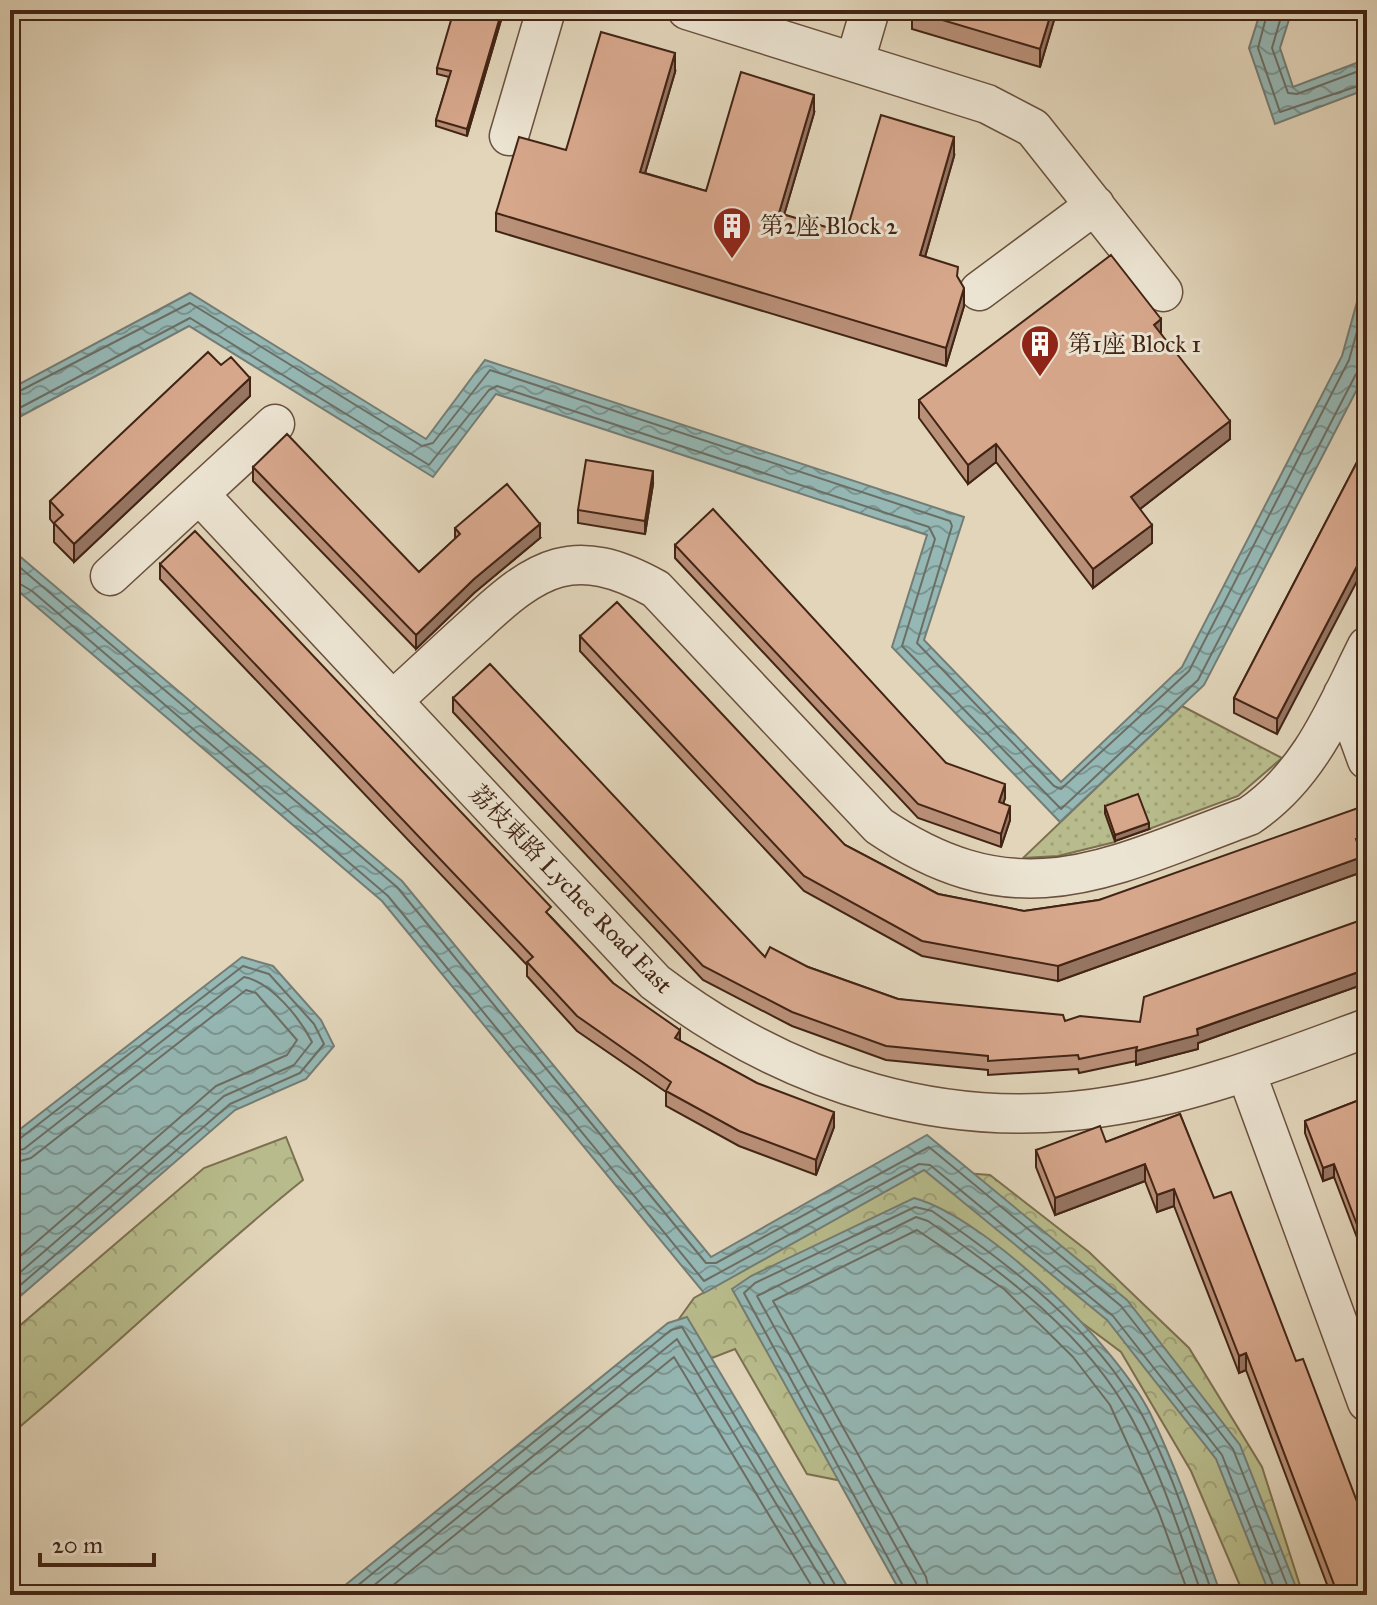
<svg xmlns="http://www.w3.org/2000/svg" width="1377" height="1605" font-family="'IM FELL Great Primer','Noto Serif TC',serif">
  <defs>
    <pattern id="grass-dots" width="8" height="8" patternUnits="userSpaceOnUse" patternTransform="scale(2)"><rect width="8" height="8" fill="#b8bc8c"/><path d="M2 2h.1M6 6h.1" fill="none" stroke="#9fa178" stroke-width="1.8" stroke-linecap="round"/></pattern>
    <pattern id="forest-crowns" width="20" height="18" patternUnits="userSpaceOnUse" patternTransform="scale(2)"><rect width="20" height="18" fill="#b8bc8c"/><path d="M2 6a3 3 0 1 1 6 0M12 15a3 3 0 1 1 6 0" fill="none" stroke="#9fa178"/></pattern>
    <pattern id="water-waves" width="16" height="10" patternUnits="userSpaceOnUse" patternTransform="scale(2)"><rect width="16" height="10" fill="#95b8b5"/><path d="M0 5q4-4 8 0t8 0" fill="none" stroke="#7b9592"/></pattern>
  </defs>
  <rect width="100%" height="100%" fill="#e2d5ba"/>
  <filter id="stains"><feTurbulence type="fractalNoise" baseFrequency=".0025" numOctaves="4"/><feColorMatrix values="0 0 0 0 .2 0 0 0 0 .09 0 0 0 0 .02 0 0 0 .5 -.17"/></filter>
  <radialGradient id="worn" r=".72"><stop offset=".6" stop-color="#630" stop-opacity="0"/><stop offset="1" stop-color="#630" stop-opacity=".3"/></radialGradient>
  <path fill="url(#grass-dots)" stroke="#7d7050" stroke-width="2" d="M1182 706 1282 758 1238 796 1149 829 1138 801 1105 813 1115 842 1058 856 1023 858Z"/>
  <path fill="url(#forest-crowns)" stroke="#7d7050" stroke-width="2" d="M286 1137 303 1180C202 1261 110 1352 10 1435V1334L204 1168Z
    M924 1170 990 1175 1089 1252 1189 1348 1262 1467 1303 1595H1244L1191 1471 1121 1352 982 1248 873 1487 807 1474 735 1349 676 1372 651 1358 694 1298Z"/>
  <path fill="url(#water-waves)" stroke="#747d75" stroke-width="2" d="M1261 10H1292L1280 48 1293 87 1367 59V89L1275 124 1249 48Z
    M1367 266V370L1204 685 1060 822 892 647 927 535 496 394 433 477 189 326 10 422V389L190 293 426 439 485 360 964 517 924 640 1061 782 1182 667 1342 356Z
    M10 548 402 881 711 1257 927 1135 1127 1300 1240 1445 1299 1595H1270L1216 1459 1107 1320 924 1170 704 1293 382 901 10 584Z
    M242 957 273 966 321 1020 334 1046 306 1079 235 1110 10 1305V1137Z
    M914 1198C987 1218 1116 1345 1150 1413 1178 1471 1199 1534 1221 1595H902L732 1289 751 1276Z
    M687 1317 850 1591 844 1595H333L668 1323Z"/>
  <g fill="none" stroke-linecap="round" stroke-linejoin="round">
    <path stroke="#6c6e65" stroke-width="2" d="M1268 10 1258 48 1280 112 1367 83
      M1283 10 1272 48 1288 93 1297 94 1367 68
      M10 396 190 303 422 446 433 443 490 370 950 521 952 526 917 643 1054 786 1061 789 1189 671 1349 360 1367 296
      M10 413 190 318 429 465 489 390 497 386 929 527 935 539 902 646 1061 809 1198 680 1356 374 1367 368
      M10 559 397 887 706 1263H716L929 1147 1121 1306 1233 1449 1291 1595
      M10 578 32 591 388 896 704 1281 919 1164 930 1165 1113 1316 1222 1455 1277 1595
      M10 1142 18 1140 243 966 269 974 314 1024 324 1044 300 1073 230 1104 10 1294
      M10 1152 24 1149 244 977C271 982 300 1018 312 1042L294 1065 224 1096 10 1281
      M10 1164 31 1158 246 990 256 993 297 1040 287 1055 216 1086 10 1265
      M346 1595 671 1330 682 1327 841 1595
      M362 1595 677 1339 831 1595
      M381 1595 674 1357 817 1595
      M908 1595 744 1293 755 1283 915 1207 932 1211C1011 1266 1094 1328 1141 1413 1172 1470 1191 1535 1213 1595
      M918 1595 916 1583 757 1296 916 1217 928 1221C1004 1273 1087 1335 1132 1419 1162 1474 1181 1537 1202 1595
      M930 1595 926 1577 773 1301 917 1230 1004 1289 1073 1357 1110 1405 1159 1513 1189 1595"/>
    <defs>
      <path id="street" d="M687 10 987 104 1033 128 1163 292
        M855 61 870 10
        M509 136 546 10
        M979 291 1095 205
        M199 494 655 982C789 1084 948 1135 1117 1105 1203 1091 1285 1058 1367 1028
        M110 576 275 424
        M1343 694 1367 760
        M392 701C420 676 447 650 475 625 537 567 574 543 656 589L879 826C1019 921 1108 868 1249 816 1310 775 1335 710 1367 646
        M1246 1072 1367 1402"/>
    </defs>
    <use href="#street" stroke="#6a503e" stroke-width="41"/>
    <use href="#street" stroke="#ece4d2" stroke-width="38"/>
  </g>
  <path fill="#b99078" stroke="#422415" stroke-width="2" d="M504 10 467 136 436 126V120L449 77 437 74V68Z
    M912 10H1057L1040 67 912 29Z
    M675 72 645 173 706 191 814 113 784 215 846 233 954 156 925 257 958 278 964 306 946 366 496 231V213L566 150Z
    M1161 334 1230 439 1140 509 1152 543 1093 588 996 462 968 484 919 418V400Z
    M250 396 74 562 54 542V524L50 519V501Z
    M1367 443 1277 734 1234 713V698Z
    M253 467 419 572 455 539V528L540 538 474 593 416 649 253 481Z
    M653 484 645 534 578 523V510Z
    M675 545 946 763 1005 798 1003 804 1010 820 1001 847 918 818 675 558Z
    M160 564 551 917 613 983 680 1041 834 1127 816 1175 739 1146 666 1106V1092L577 1031 527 976V965L160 579Z
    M580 636 845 845 938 894 1024 911 1099 900 1367 832V851L1361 853 1362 872 1058 981 922 956 804 891 580 651Z
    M453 698 765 957 808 967 898 999 1065 1021 1140 1022 1367 918V983L1198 1043V1049L1136 1065V1061L1079 1073 1078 1069 988 1075V1070L886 1060 792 1026 703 980 453 712Z
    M1105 806 1149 829 1115 841 1105 813Z
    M1367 1097V1264L1334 1177 1323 1181 1305 1133V1121Z
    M1180 1114 1367 1595H1331L1246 1370 1239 1373 1174 1206 1157 1212 1145 1181 1055 1215 1036 1167V1150L1106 1142Z"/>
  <path fill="#967562" stroke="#422415" stroke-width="2" d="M502 10H504L467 136V129Z
    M1052 10H1057L1040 67V49Z
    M675 53V72L640 190V172Z
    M814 95V113L779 232V213Z
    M954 137V156L920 274V255Z
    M964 288V306L946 366V348Z
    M1161 319V338L1154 325Z
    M250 378V396L74 562V544Z
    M1230 421V439L1131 516V497Z
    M996 444V462L968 484V465Z
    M653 471V484L645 534V521Z
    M540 524V538L474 593 416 649V635L474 579Z
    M1152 525V543L1093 588V569Z
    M1367 547V562L1277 734V719Z
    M1005 784V798L999 816V802Z
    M1010 806V820L1001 847V834Z
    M1149 823V829L1115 841V835Z
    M1367 836V851L1356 854V839Z
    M1362 857V872L1058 981V966Z
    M1367 969V983L1198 1043V1049L1136 1065V1051Z
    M680 1030V1044L675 1038Z
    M834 1112V1127L816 1175V1160Z
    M1145 1164V1181L1055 1215V1198Z
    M1334 1164V1177L1323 1181V1168Z
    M1174 1189V1206L1157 1212V1195Z
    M1246 1353V1370L1239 1373V1356Z"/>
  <path fill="#d7a78c" stroke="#422415" stroke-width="2" d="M454 10H502L467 129 436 120 451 71 437 68Z
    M912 10H1052L1040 49 912 11Z
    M601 32 675 53 640 172 706 191 741 72 814 95 779 213 846 233 881 115 954 137 920 255 958 267 957 276 964 288 946 348 496 213 519 137 566 150Z
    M1111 255 1161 319 1154 325 1230 421 1131 497 1152 525 1093 569 996 444 968 465 919 400Z
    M208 352 221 365 231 357 250 378 74 544 54 523 63 515 50 501Z
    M287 434 419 572 460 534 455 528 507 484 540 524 474 579 416 635 253 467Z
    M1367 443V547L1277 719 1234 698Z
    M586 460 653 471 645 521 578 510Z
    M713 509 946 763 1005 784 999 802 1010 806 1001 834 918 804 675 545Z
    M195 531 551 907 546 912 613 983 680 1030 675 1038 757 1083 834 1112 816 1160 739 1131 666 1091 671 1082 577 1016 527 962 533 957 160 564Z
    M617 602 845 845 938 894 1024 911 1099 900 1358 808 1367 832V836L1356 839 1362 857 1058 966 922 941 804 876 580 636Z
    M490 664 765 957 770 947 808 967 898 999 1063 1015 1065 1021 1080 1016 1140 1022 1144 997 1367 918V969L1197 1029 1198 1035 1136 1051 1137 1047 1079 1059 1078 1055 988 1061V1056L886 1046 792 1012 703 966 453 698Z
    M1138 794 1149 823 1115 835 1105 806Z
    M1367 1097V1251L1334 1164 1323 1168 1305 1121Z
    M1180 1114 1214 1198 1231 1192 1296 1361 1303 1359 1367 1528V1595H1338L1246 1353 1239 1356 1174 1189 1157 1195 1145 1164 1055 1198 1036 1150 1100 1126 1106 1142Z"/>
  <defs>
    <symbol id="building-pin" viewBox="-11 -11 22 30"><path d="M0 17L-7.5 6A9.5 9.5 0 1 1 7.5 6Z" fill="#8f2418" stroke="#ece4d2"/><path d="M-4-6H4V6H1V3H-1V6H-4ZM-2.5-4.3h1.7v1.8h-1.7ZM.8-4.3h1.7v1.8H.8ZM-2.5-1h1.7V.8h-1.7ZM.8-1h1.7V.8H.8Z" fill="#fff"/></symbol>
  </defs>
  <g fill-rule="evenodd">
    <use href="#building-pin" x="710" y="204" width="44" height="60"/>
    <use href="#building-pin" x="1018" y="322" width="44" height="60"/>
  </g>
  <g text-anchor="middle" stroke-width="6" stroke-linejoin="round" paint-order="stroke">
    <g font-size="24" fill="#422415" stroke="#ece4d2" text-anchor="start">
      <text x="760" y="234">第2座 Block 2</text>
      <text x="1068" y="352">第1座 Block 1</text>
    </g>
    <g font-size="24" fill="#422415" stroke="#ece4d2">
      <text transform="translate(571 889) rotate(46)" y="8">荔枝東路 Lychee Road East</text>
    </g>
  </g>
  <rect width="1377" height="1605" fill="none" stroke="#e2d5ba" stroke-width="40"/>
  <rect x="12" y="12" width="1353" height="1581" fill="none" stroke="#422415" stroke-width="4"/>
  <rect x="20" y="20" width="1337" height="1565" fill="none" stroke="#422415" stroke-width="2"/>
  <path d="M40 1553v12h114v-12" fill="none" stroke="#422415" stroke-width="4"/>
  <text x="52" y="1553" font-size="24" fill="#422415" stroke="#ece4d2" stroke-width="6" paint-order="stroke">20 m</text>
  <rect width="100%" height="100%" filter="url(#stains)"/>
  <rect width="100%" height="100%" fill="url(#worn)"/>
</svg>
